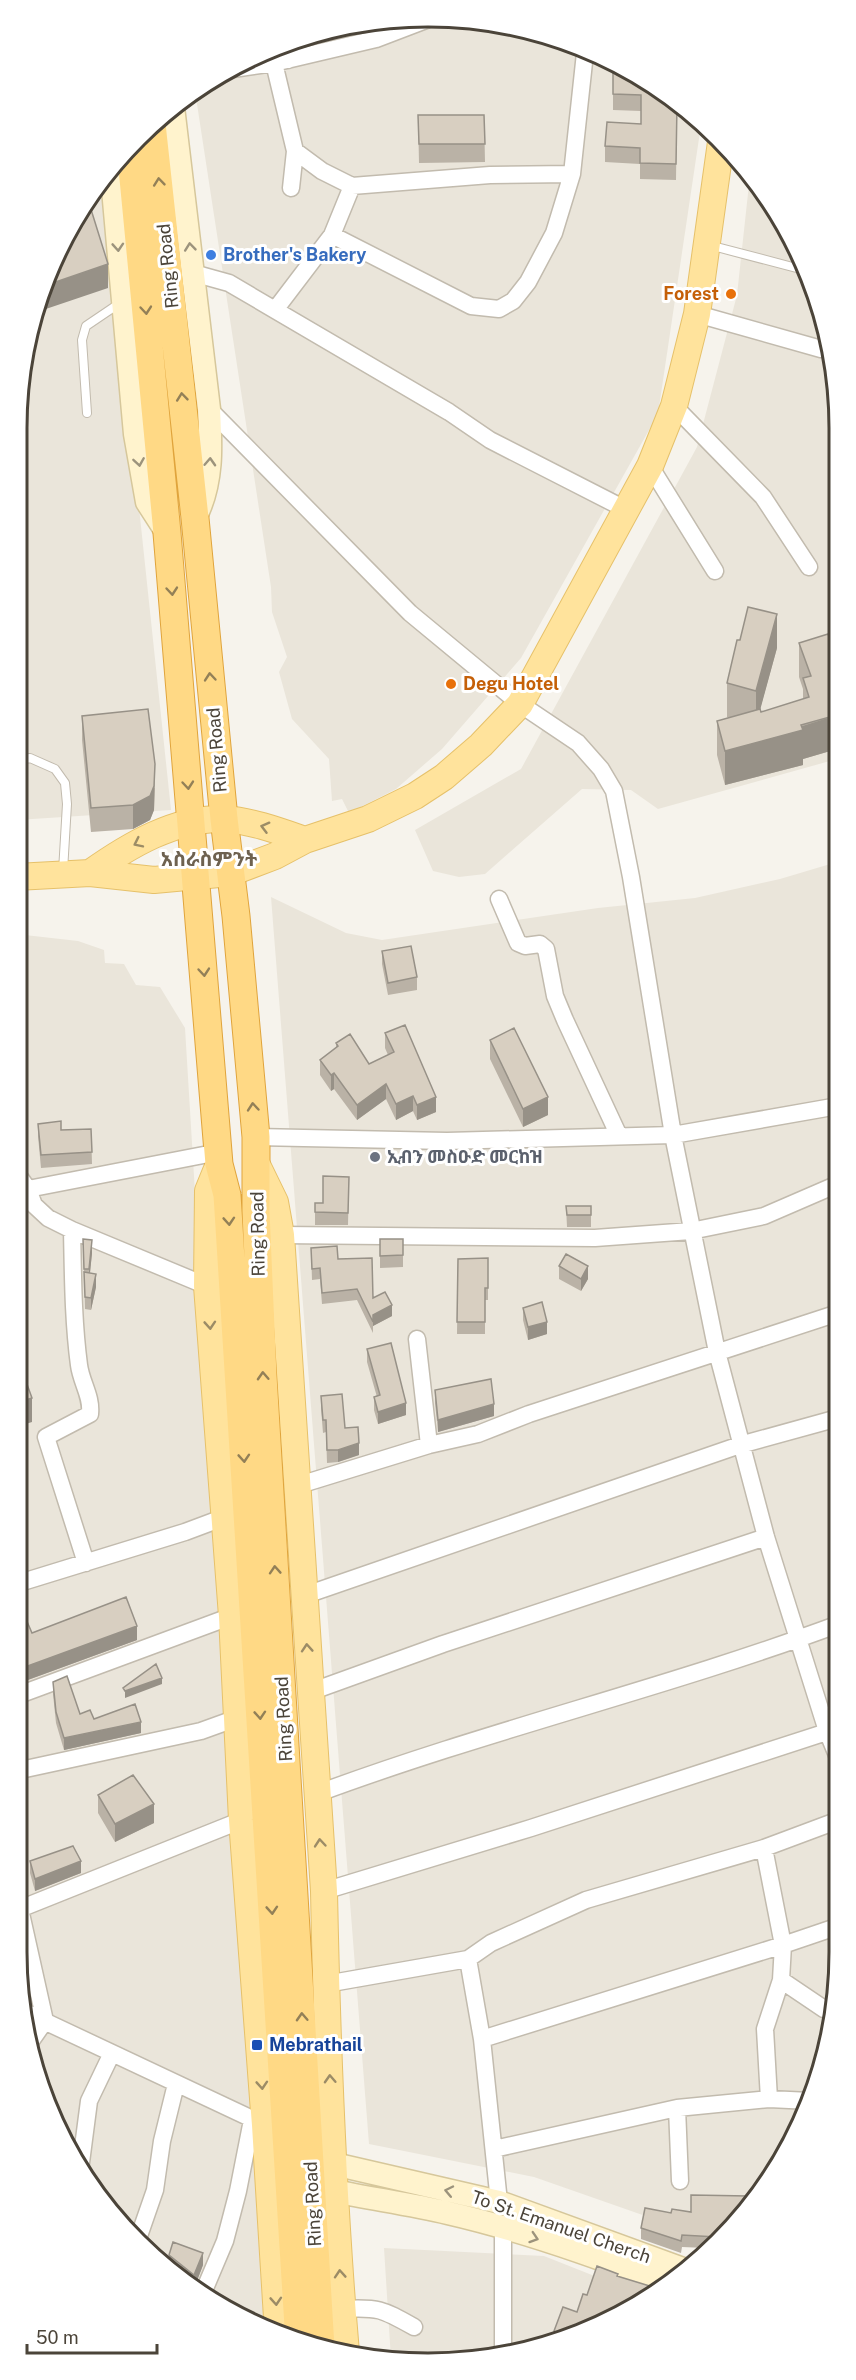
<svg xmlns="http://www.w3.org/2000/svg" width="856" height="2380" font-family="'Public Sans','Noto Sans Ethiopic',sans-serif">
  <rect width="100%" height="100%" fill="#f6f3ec"/>
  <path fill="#eae5da" d="M455 17 535 31 656 86 701 125 658 414 521 658 442 749 396 789 349 813 342 799 332 801 329 759 292 719 279 672 287 657 272 612 271 587 195 91 223 71 296 38 375 20Z
    M750 175 797 246 836 374 837 759 658 809 631 790 582 789 485 874 459 877 433 871 415 830 521 769 697 447 737 295Z
    M101 179 107 205 171 810 17 820V428L31 321 59 246Z
    M837 862 839 1952 825 2059 797 2134 755 2202 714 2240 534 2177 369 2144 271 897 346 933 382 940 598 908 695 898 780 879Z
    M16 934 78 941 104 950 105 963 124 964 136 985 160 987 185 1028 264 2327 223 2309 118 2223 71 2157 38 2085 16 1952Z
    M384 2248 544 2256 650 2298 586 2332 509 2356 391 2359Z"/>
  <g fill="none" stroke-linecap="round" stroke-linejoin="round">
    <defs>
      <path id="service" d="M709 245 804 270
        M87 413 82 340 86 326 120 303
        M16 761 30 758 55 769 65 783 67 804 63 871"/>
      <path id="minor" d="M282 45 288 60
        M274 63 295 151 322 171 352 186 332 235 471 306 499 309 513 301 528 282 554 233 572 174 490 175 352 186
        M226 70 274 63 376 39 431 18
        M572 174 585 53
        M291 188 295 151
        M193 273 229 283 449 412 490 440 627 510
        M275 310 332 235
        M697 314 821 349
        M674 406 763 497 809 567
        M209 409 410 613 520 704 578 743 601 769 614 791 631 877 673 1135 717 1352 766 1537 827 1731 839 1760
        M650 466 715 571
        M499 899 518 943 525 946 540 944 546 949 555 996 565 1020 619 1136
        M256 1137 447 1141 673 1135 838 1106
        M16 1172 28 1189 34 1205 48 1218 72 1230 207 1286
        M16 1198 28 1189 219 1152
        M72 1230C73 1275 73 1320 79 1365 81 1382 92 1396 90 1414L46 1437 86 1563
        M281 1235 595 1238 691 1231 764 1216 838 1184
        M417 1339 429 1445
        M296 1486 429 1445 478 1434 529 1414 838 1313
        M16 1584 185 1532 225 1517
        M303 1596 740 1445 838 1418
        M310 1692 443 1644 766 1537
        M16 1696 232 1616
        M16 1771 201 1731 237 1718
        M316 1794C488 1730 667 1688 839 1624
        M764 1848 783 1945 781 1980 765 2029 769 2099
        M16 1891 45 2021 31 2041
        M324 1891 531 1828 839 1728
        M22 1908 242 1820
        M468 1959 482 2039
        M781 1980 824 2009 832 2011
        M326 1984 468 1959 491 1943 586 1900 764 1848 839 1820
        M27 2013 265 2125
        M677 2108 680 2181
        M494 2149 677 2108 769 2099 810 2101
        M80 2170 89 2101 112 2053
        M499 2202 482 2039 783 1945 839 1926
        M138 2239 155 2190 162 2141 176 2084
        M203 2293 225 2241 238 2191 252 2120
        M342 2309C379 2307 382 2309 414 2327
        M503 2356V2228"/>
      <path id="secondary" d="M173 107 209 409C211 446 213 483 195 518
        M111 167 135 434 147 502 167 533
        M334 2164 499 2202 683 2269
        M334 2191C372 2199 410 2204 448 2213 522 2230 596 2256 667 2284"/>
      <path id="primary" d="M90 873C128 846 176 817 225 819 252 821 279 831 305 840
        M16 877 90 873 154 880 230 873 275 856 305 840 368 819 415 796 444 777 481 745 520 704 650 466 674 406 697 314 721 142
        M219 1164 208 1191 207 1286 232 1616 242 1820 265 2125 278 2334
        M257 1165 275 1202 281 1235 324 1891C327 2045 333 2200 346 2353"/>
      <path id="trunk" d="M152 124 195 518 224 819 236 916 256 1137V1211L263 1376 321 2348
        M130 147 167 533 219 1164 227 1195 299 2342"/>
    </defs>
    <use href="#service" stroke="#c2bbae" stroke-width="10"/>
    <use href="#minor" stroke="#c2bbae" stroke-width="19"/>
    <use href="#secondary" stroke="#d6c79b" stroke-width="25"/>
    <use href="#primary" stroke="#e6c16a" stroke-width="28"/>
    <use href="#trunk" stroke="#e0a43c" stroke-width="29"/>
    <use href="#service" stroke="#fff" stroke-width="8"/>
    <use href="#minor" stroke="#fff" stroke-width="16"/>
    <use href="#secondary" stroke="#fff3cd" stroke-width="22"/>
    <use href="#primary" stroke="#ffe39c" stroke-width="26"/>
    <use href="#trunk" stroke="#ffd985" stroke-width="27"/>
  </g>
  <path fill="#bab2a6" d="M598 59 608 64 598 63Z
    M613 66 655 85V86L677 104 676 180 640 179V164L605 162V146L641 124V111L613 110Z
    M418 115H484L485 162 419 163Z
    M799 643 837 660V749L803 759V765L725 785 717 755V721L729 718 727 717V683L777 648 760 709 761 712 803 699V689L799 677Z
    M82 716 155 788 154 810 150 820 133 829 91 832 82 740Z
    M382 951 417 977V990L388 995 382 964Z
    M385 1033 436 1112 417 1120 413 1111 396 1120 386 1099 357 1120 334 1089 331 1091 320 1075V1060L336 1048V1043L369 1064 388 1055 385 1048Z
    M490 1040 548 1115 523 1127 490 1059Z
    M38 1124 61 1130 91 1129 92 1164 41 1168 38 1136Z
    M349 1177 348 1225H315V1203H323Z
    M566 1206 591 1215V1227H567Z
    M83 1239 92 1253 90 1273 96 1287 91 1310 85 1309Z
    M380 1239H403V1267L380 1268Z
    M311 1248 338 1259 373 1298 392 1316 373 1326V1333L357 1300 322 1304 320 1279 312 1280Z
    M458 1259 488 1288V1300H485V1334H457Z
    M559 1266 588 1279 581 1291 559 1279Z
    M523 1308 547 1334 528 1340 523 1320Z
    M367 1349 406 1415 378 1424 374 1410V1397H377L367 1362Z
    M435 1390 494 1416 438 1432 435 1403Z
    M321 1396 345 1428 359 1455 338 1462 327 1463 326 1432 323 1433 321 1408Z
    M16 1604 32 1633 137 1640 25 1681 16 1656Z
    M53 1682 80 1714 141 1733 64 1750 56 1723 53 1694Z
    M98 1795 154 1823 115 1842 98 1813Z
    M30 1861 81 1873 35 1891 30 1873Z
    M748 2209 706 2248 682 2247 681 2253 641 2239V2228L671 2213Z
    M169 2255 203 2265 195 2286 169 2264Z
    M587 2295 586 2332 554 2342V2331L577 2312Z"/>
  <path fill="#979187" d="M108 264V288L34 313 44 286Z
    M777 614V648L756 725V691Z
    M837 715V749L803 759V765L725 785V751Z
    M155 764 154 810 150 820 133 829V805Z
    M334 1073V1089L331 1091V1075Z
    M386 1084V1099L357 1120V1105Z
    M413 1096V1111L396 1120V1104Z
    M436 1097V1112L417 1120V1105Z
    M548 1097V1115L523 1127V1109Z
    M92 1240V1253L89 1282V1269Z
    M588 1266V1279L581 1291V1279Z
    M96 1274V1287L91 1310V1298Z
    M392 1305V1316L373 1326V1315Z
    M547 1322V1334L528 1340V1327Z
    M32 1398V1422L16 1427V1403Z
    M406 1403V1415L378 1424V1412Z
    M494 1404V1416L438 1432V1420Z
    M359 1443V1455L338 1462V1450Z
    M137 1626V1640L25 1681V1667Z
    M162 1678V1684L125 1698V1691Z
    M141 1722V1733L64 1750V1738Z
    M154 1804V1823L115 1842V1824Z
    M81 1861V1873L35 1891V1879Z
    M203 2253V2265L195 2286 194 2285V2275Z"/>
  <path fill="#d8cfc1" stroke="#979187" stroke-width="1.5" d="M613 66 654 85V86L657 87 677 104 676 164 640 163V148L605 146 607 122 641 124V95L613 94Z
    M418 115H484L485 144H419Z
    M89 203 108 264 44 286 59 246 84 205Z
    M748 607 777 614 756 691 727 683 737 640H740Z
    M828 634 837 660V715L801 725 803 730 725 751 717 721 760 709 761 712 809 697 803 678 811 676 799 643Z
    M148 709 155 764 154 786 150 796 133 805 91 808 82 716Z
    M411 946 417 977 388 983 382 951Z
    M405 1025 436 1097 417 1105 413 1096 396 1104 386 1084 357 1105 334 1073 331 1075 320 1060 338 1046 336 1043 350 1034 369 1064 394 1052 385 1033Z
    M514 1028 548 1097 523 1109 490 1040Z
    M61 1121V1130L91 1129 92 1152 41 1155 38 1124Z
    M323 1176 349 1177 348 1213 315 1212V1203H323Z
    M566 1206H591V1215H567Z
    M83 1239 92 1240 89 1269H84Z
    M380 1239H403V1255L380 1256Z
    M337 1246 338 1259 372 1258 373 1298 385 1292 392 1305 373 1315V1322L357 1289 322 1293 320 1268 312 1269 311 1248Z
    M566 1254 588 1266 581 1279 559 1266Z
    M488 1258V1288H485V1322H457L458 1259Z
    M84 1272 96 1274 91 1298 85 1297Z
    M542 1302 547 1322 528 1327 523 1308Z
    M391 1343 406 1403 378 1412 374 1397 380 1395 367 1349Z
    M16 1354 32 1398 16 1403Z
    M491 1379 494 1404 438 1420 435 1390Z
    M342 1394 345 1428 358 1427 359 1443 338 1450H327L326 1420H323L321 1396Z
    M126 1597 137 1626 25 1667 16 1642V1604L19 1603 32 1633Z
    M156 1664 162 1678 125 1691 123 1688Z
    M67 1676 80 1714 90 1710 94 1719 135 1704 141 1722 64 1738 56 1712 53 1682Z
    M133 1775 154 1804 115 1824 98 1795Z
    M73 1846 81 1861 35 1879 30 1861Z
    M691 2195 748 2196 747 2210 717 2237 682 2235 681 2241 641 2228 645 2208 671 2213 672 2209 691 2212Z
    M173 2242 203 2253 194 2275 169 2255Z
    M597 2266 618 2274 617 2276 653 2287 652 2290 659 2292 656 2294 586 2332 569 2337V2336L554 2331 563 2307 577 2312 583 2294 587 2295Z"/>
  <defs><path id="oneway-chevron" d="M-2-3.5L2.5 0L-2 3.5" fill="none" stroke-width="1.6" stroke-linecap="round" stroke-linejoin="round" transform="scale(1.5)"/></defs>
  <g stroke="#938057">
    <use href="#oneway-chevron" transform="translate(159 182) rotate(-96)"/>
    <use href="#oneway-chevron" transform="translate(146 310) rotate(85)"/>
    <use href="#oneway-chevron" transform="translate(182 397) rotate(-96)"/>
    <use href="#oneway-chevron" transform="translate(172 591) rotate(85)"/>
    <use href="#oneway-chevron" transform="translate(210 677) rotate(-95)"/>
    <use href="#oneway-chevron" transform="translate(188 785) rotate(85)"/>
    <use href="#oneway-chevron" transform="translate(204 972) rotate(85)"/>
    <use href="#oneway-chevron" transform="translate(253 1107) rotate(-95)"/>
    <use href="#oneway-chevron" transform="translate(229 1221) rotate(86)"/>
    <use href="#oneway-chevron" transform="translate(263 1376) rotate(-93)"/>
    <use href="#oneway-chevron" transform="translate(244 1458) rotate(86)"/>
    <use href="#oneway-chevron" transform="translate(275 1570) rotate(-94)"/>
    <use href="#oneway-chevron" transform="translate(260 1715) rotate(86)"/>
    <use href="#oneway-chevron" transform="translate(272 1910) rotate(86)"/>
    <use href="#oneway-chevron" transform="translate(302 2017) rotate(-93)"/>
  </g>
  <g stroke="#9c937c">
    <use href="#oneway-chevron" transform="translate(118 247) rotate(86)"/>
    <use href="#oneway-chevron" transform="translate(190 247) rotate(-96)"/>
    <use href="#oneway-chevron" transform="translate(139 462) rotate(81)"/>
    <use href="#oneway-chevron" transform="translate(210 462) rotate(-87)"/>
    <use href="#oneway-chevron" transform="translate(449 2191) rotate(-168)"/>
    <use href="#oneway-chevron" transform="translate(534 2238) rotate(18)"/>
  </g>
  <g stroke="#9c8c66">
    <use href="#oneway-chevron" transform="translate(265 827) rotate(-165)"/>
    <use href="#oneway-chevron" transform="translate(138 843) rotate(154)"/>
    <use href="#oneway-chevron" transform="translate(210 1325) rotate(86)"/>
    <use href="#oneway-chevron" transform="translate(307 1648) rotate(-94)"/>
    <use href="#oneway-chevron" transform="translate(320 1843) rotate(-95)"/>
    <use href="#oneway-chevron" transform="translate(330 2079) rotate(-93)"/>
    <use href="#oneway-chevron" transform="translate(262 2085) rotate(86)"/>
    <use href="#oneway-chevron" transform="translate(340 2274) rotate(-94)"/>
    <use href="#oneway-chevron" transform="translate(276 2301) rotate(86)"/>
  </g>
  <circle fill="#3f7fe0" stroke="#fff" stroke-width="2" cx="211" cy="255" r="6"/>
  <g fill="#e8710a" stroke="#fff" stroke-width="2">
    <circle cx="731" cy="294" r="6"/>
    <circle cx="451" cy="684" r="6"/>
  </g>
  <circle fill="#6b7280" stroke="#fff" stroke-width="2" cx="375" cy="1157" r="6"/>
  <rect fill="#1a4fb4" stroke="#fff" stroke-width="2" x="251" y="2039" width="12" height="12" rx="3"/>
  <g text-anchor="middle" stroke-width="6" stroke-linejoin="round" paint-order="stroke">
    <g font-size="18" font-weight="bold" fill="#366cbe" stroke="#fff" text-anchor="start">
      <text x="223" y="261">Brother's Bakery</text>
    </g>
    <g font-size="18" fill="#4b4439" stroke="#fff">
      <text transform="translate(168 266) rotate(-96)" y="6">Ring Road</text>
      <text transform="translate(217 750) rotate(-95)" y="6">Ring Road</text>
      <text transform="translate(258 1234) rotate(-91)" y="6">Ring Road</text>
      <text transform="translate(284 1719) rotate(-93)" y="6">Ring Road</text>
      <text transform="translate(313 2204) rotate(-93)" y="6">Ring Road</text>
      <text transform="translate(561 2227) rotate(19)" y="6">To St. Emanuel Cherch</text>
    </g>
    <g font-size="18" font-weight="bold" fill="#c56008" stroke="#fff" text-anchor="end">
      <text x="719" y="300">Forest</text>
      <text x="463" y="690" text-anchor="start">Degu Hotel</text>
    </g>
    <g font-size="18" font-weight="bold" fill="#5b616d" stroke="#fff" text-anchor="start">
      <text x="387" y="1163">ኢብን መስዑድ መርከዝ</text>
    </g>
    <g font-size="18" font-weight="bold" fill="#164399" stroke="#fff" text-anchor="start">
      <text x="269" y="2051">Mebrathail</text>
    </g>
    <g font-size="20" font-weight="bold" fill="#6e6250" stroke="#fff">
      <text x="209" y="866">አስራስምንት</text>
    </g>
  </g>
  <path d="M0 0H856V2380H0ZM428 27H428A401 401 0 0 1 829 428V1952A401 401 0 0 1 428 2353H428A401 401 0 0 1 27 1952V428A401 401 0 0 1 428 27Z" fill="#fff" fill-rule="evenodd"/>
  <path fill="none" stroke="#4b4439" stroke-width="3" d="M428 27H428A401 401 0 0 1 829 428V1952A401 401 0 0 1 428 2353H428A401 401 0 0 1 27 1952V428A401 401 0 0 1 428 27Z"/>
  <path d="M27 2344v9h130v-9" fill="none" stroke="#4b4439" stroke-width="3"/>
  <text x="36" y="2344" font-size="18" fill="#4b4439" stroke="#ffffff" stroke-width="4.5" paint-order="stroke">50 m</text>
</svg>
